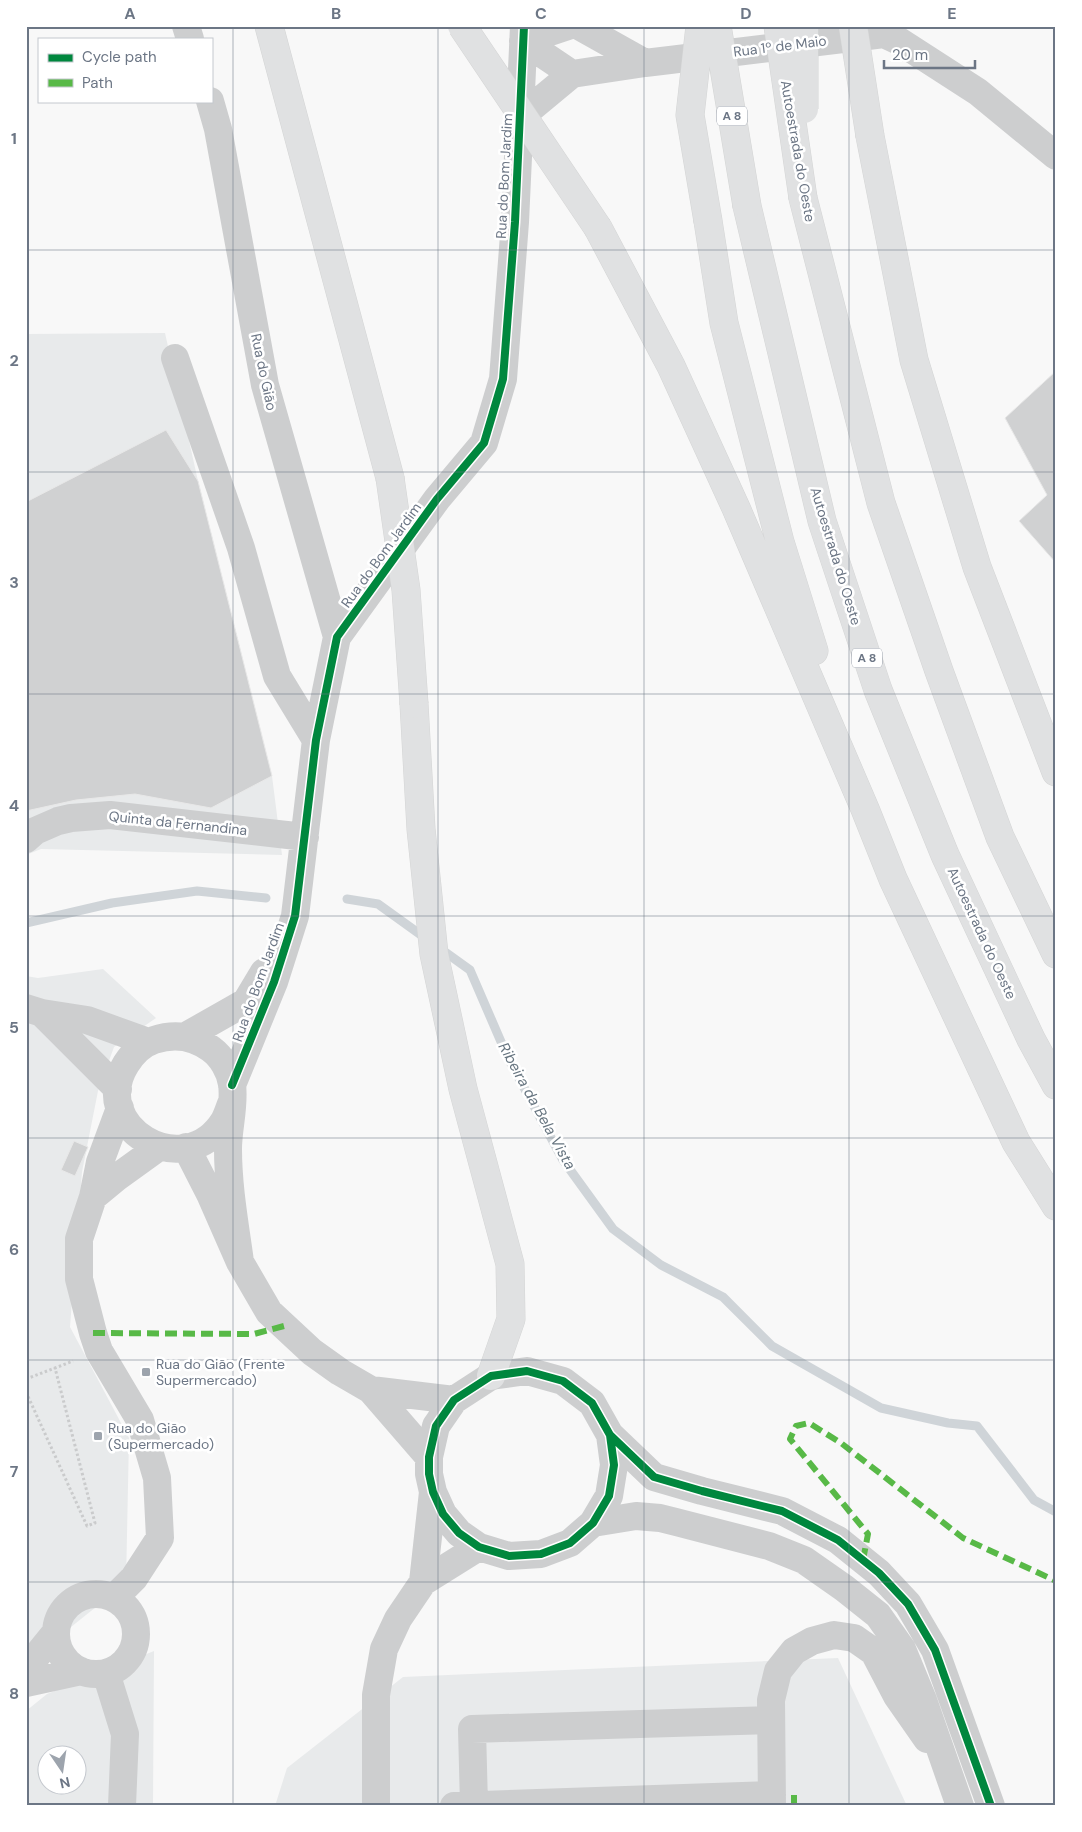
<svg xmlns="http://www.w3.org/2000/svg" width="1082" height="1832" font-family="'DM Sans',sans-serif">
  <rect width="100%" height="100%" fill="#f8f8f8"/>
  <path fill="#e8eaeb" fill-rule="evenodd" d="M165 333 198 481 272 776 282 855 41 849 26 855V334Z
    M103 969 156 1018 114 1047 98 1091 82 1172 70 1327 129 1438 126 1583 26 1663V976L38 978Z
    M154 1651 153 1806H26V1711L47 1694ZM48 1754H78V1784H48Z
    M838 1658 907 1806H275L287 1768 403 1677Z"/>
  <g fill="none" stroke-linecap="round" stroke-linejoin="round">
    <path stroke="#cfd4d8" stroke-width="9" d="M347 899 378 904 428 940
      M26 923 112 903 197 891 266 898
      M438 947 470 970 508 1058 563 1160 613 1229 661 1265 723 1297 772 1346 881 1408 948 1423 977 1426 1034 1500 1056 1512"/>
  </g>
  <path fill="#d0d1d2" stroke="#e8e8e8" d="M1056 371V563L1019 521 1047 495 1005 418Z
    M166 430 198 481 272 776 211 808 135 794 76 800 26 811V502Z
    M74 1141 88 1147 75 1176 61 1170Z"/>
  <g fill="none" stroke-linecap="round" stroke-linejoin="round">
    <defs>
      <path id="highway" d="M269 26 390 478
        M870 136 914 360 977 567 1056 772
        M803 198 881 503 939 671 1000 837 1056 954
        M747 206 822 521 878 690 945 855 1031 1039 1056 1085
        M708 221 724 323 780 542 814 651
        M598 228 671 366 736 508 865 809 893 879 1016 1142 1056 1206
        M414 704 421 829 434 954 463 1089 510 1264 511 1319 491 1376"/>
    </defs>
    <use href="#highway" stroke="#d4d5d5" stroke-width="29"/>
    <path stroke="#cacbcc" stroke-width="3" stroke-dasharray="2.5 2.5" stroke-linecap="butt" d="M26 1379 55 1368
      M26 1392 87 1526 95 1523 55 1368 73 1361"/>
    <path stroke="#cdcecf" stroke-width="28" d="M186 26 190 39
      M579 26 645 63
      M523 41 572 74
      M523 41 568 26
      M210 101 218 129 265 385 337 637
      M519 118 572 74 645 63 884 34 899 41 978 92 1056 156
      M175 358 241 548 277 676 316 740
      M26 839 35 831 58 821 71 818 110 815 305 837
      M26 1008 42 1013 87 1020 148 1042
      M42 1013 118 1089
      M186 1036 246 1002 264 972
      M232 1085 274 982 295 916 316 740 337 637 437 499 484 443 503 379 515 222 524 26
      M231 1104C229 1109 227 1116 224 1121 184 1185 87 1126 126 1064 133 1053 142 1044 154 1040 175 1033 194 1036 211 1049 222 1057 230 1071 232 1084 235 1105 228 1128 228 1149 228 1187 235 1225 240 1262
      M186 1147 211 1196 240 1262 269 1312 312 1352 340 1372 371 1390 429 1457
      M93 1197 116 1178 159 1147
      M371 1390 454 1400
      M610 1435 614 1465 609 1496 593 1523 570 1543 541 1554 509 1556 479 1547 459 1533 443 1514 433 1492 429 1474V1457L436 1426 454 1400 491 1376 527 1371 563 1381 592 1403 610 1435 654 1477 702 1491 782 1511 838 1540 879 1573 908 1604 935 1650 991 1806
      M593 1523 636 1516 660 1518 676 1522 769 1546 804 1560 844 1588 878 1615 902 1649 923 1700 960 1806
      M423 1582 433 1492
      M56 1634a40 40 0 1 1 80 0a40 40 0 1 1-80 0Z
      M114 1598 134 1578 160 1538 157 1478 140 1420 99 1351 93 1333 79 1279V1239L93 1197 100 1162 120 1108
      M26 1669 56 1632
      M106 1673 125 1734 122 1806
      M26 1683 81 1671
      M474 1805 472 1729 770 1720
      M376 1806V1695L384 1649 398 1619 423 1582 479 1547
      M454 1806 772 1795
      M772 1806 771 1700 778 1671 794 1651 812 1641 834 1635 854 1638 874 1652 897 1696 927 1739"/>
    <use href="#highway" stroke="#e0e1e2" stroke-width="28"/>
    <defs>
      <path id="highway-bridge" d="M462 26 598 228
        M700 26 690 115 708 221
        M717 26 747 206
        M778 26 803 198
        M853 26 870 136
        M804 109V26
        M390 478 406 590 414 704"/>
    </defs>
    <use href="#highway-bridge" stroke="#d4d5d5" stroke-width="29" stroke-linecap="butt"/>
    <use href="#highway-bridge" stroke="#e0e1e2" stroke-width="28"/>
    <path stroke="#58b947" stroke-width="6" stroke-dasharray="12 6" stroke-linecap="butt" d="M93 1333 254 1334 284 1326
      M863 1560 868 1534 790 1439 796 1426 809 1423 841 1443 963 1538 1056 1581
      M794 1795V1806"/>
    <defs>
      <path id="cycleway" d="M232 1085 274 982 295 916 316 740 337 637 437 499 484 443 503 379 515 222 524 26
        M610 1435 614 1465 609 1496 593 1523 570 1543 541 1554 509 1556 479 1547 459 1533 443 1514 433 1492 429 1474V1457L436 1426 454 1400 491 1376 527 1371 563 1381 592 1403 610 1435 654 1477 702 1491 782 1511 838 1540 879 1573 908 1604 935 1650 991 1806"/>
    </defs>
    <use href="#cycleway" stroke="#fff" stroke-width="11"/>
    <use href="#cycleway" stroke="#00873e" stroke-width="8"/>
  </g>
  <path fill="none" stroke="#6c7685" stroke-width="1" stroke-opacity="0.55" d="M233 26V1806M438 26V1806M644 26V1806M849 26V1806M26 250H1056M26 472H1056M26 694H1056M26 916H1056M26 1138H1056M26 1360H1056M26 1582H1056"/>
  <g fill="#9da4ad" stroke="#fff" stroke-width="2">
    <rect x="141" y="1367" width="10" height="10" rx="2.5"/>
    <rect x="93" y="1431" width="10" height="10" rx="2.5"/>
  </g>
  <g text-anchor="middle" stroke-width="5" stroke-linejoin="round" paint-order="stroke">
    <g fill="#fff" stroke="#989faa" stroke-width="1">
      <rect x="717" y="106.5" width="30" height="19" rx="4"/>
      <rect x="852" y="648.5" width="30" height="19" rx="4"/>
    </g>
    <g font-size="12" font-weight="bold" fill="#6c7685">
      <text x="732" y="120">A 8</text>
      <text x="867" y="662">A 8</text>
    </g>
    <g font-size="14" fill="#6c7685" stroke="#fff">
      <text transform="translate(780 46) rotate(-7)" y="5">Rua 1º de Maio</text>
      <text transform="translate(798 151) rotate(80)" y="5">Autoestrada do Oeste</text>
      <text transform="translate(504 176) rotate(-87)" y="5">Rua do Bom Jardim</text>
      <text transform="translate(264 372) rotate(78)" y="5">Rua do Gião</text>
      <text transform="translate(381 555) rotate(-54)" y="5">Rua do Bom Jardim</text>
      <text transform="translate(836 556) rotate(73)" y="5">Autoestrada do Oeste</text>
      <text transform="translate(178 823) rotate(6)" y="5">Quinta da Fernandina</text>
      <text transform="translate(982 933) rotate(65)" y="5">Autoestrada do Oeste</text>
      <text transform="translate(258 982) rotate(-70)" y="5">Rua do Bom Jardim</text>
    </g>
    <g font-size="14" fill="#6c7685" stroke="#fff" text-anchor="start">
      <text x="156" y="1369">Rua do Gião (Frente<tspan x="156" dy="16">Supermercado)</tspan></text>
      <text x="108" y="1433">Rua do Gião<tspan x="108" dy="16">(Supermercado)</tspan></text>
    </g>
    <g font-size="15" font-style="italic" fill="#677580" stroke="#fff">
      <text transform="translate(537 1106) rotate(61)" y="5">Ribeira da Bela Vista</text>
    </g>
  </g>
  <rect width="1082" height="1832" fill="none" stroke="#ffffff" stroke-width="55"/>
  <rect x="38" y="38" width="175" height="65" fill="#ffffff" stroke="#c4c8ce"/>
  <rect x="48" y="54" width="25" height="8" fill="#00873e" stroke="#c4c8ce"/>
  <text x="82" y="62" font-size="15" fill="#6c7685">Cycle path</text>
  <rect x="48" y="79" width="25" height="8" fill="#58b947" stroke="#c4c8ce"/>
  <text x="82" y="88" font-size="15" fill="#6c7685">Path</text>
  <g transform="translate(62 1770) rotate(167)"><circle r="24" fill="#ffffff" stroke="#c4c8ce"/>
  <path d="M0-4L9 19L0 12L-9 19Z" fill="#9da4ad"/>
  <text y="-8" font-size="14" font-weight="bold" text-anchor="middle" fill="#6c7685">N</text>
  </g>
  <path d="M884 60v8h91v-8" fill="none" stroke="#6c7685" stroke-width="2.5"/>
  <text x="892" y="60" font-size="15" fill="#6c7685" stroke="#ffffff" stroke-width="4" paint-order="stroke">20 m</text>
  <rect x="28" y="28" width="1026" height="1776" fill="none" stroke="#6c7685" stroke-width="2"/>
  <g font-size="16" text-anchor="middle" font-weight="bold" fill="#6c7685">
    <text x="130" y="19">A</text>
    <text x="336" y="19">B</text>
    <text x="541" y="19">C</text>
    <text x="746" y="19">D</text>
    <text x="952" y="19">E</text>
    <text x="14" y="144">1</text>
    <text x="14" y="366">2</text>
    <text x="14" y="588">3</text>
    <text x="14" y="811">4</text>
    <text x="14" y="1033">5</text>
    <text x="14" y="1255">6</text>
    <text x="14" y="1477">7</text>
    <text x="14" y="1699">8</text>
  </g>
</svg>
